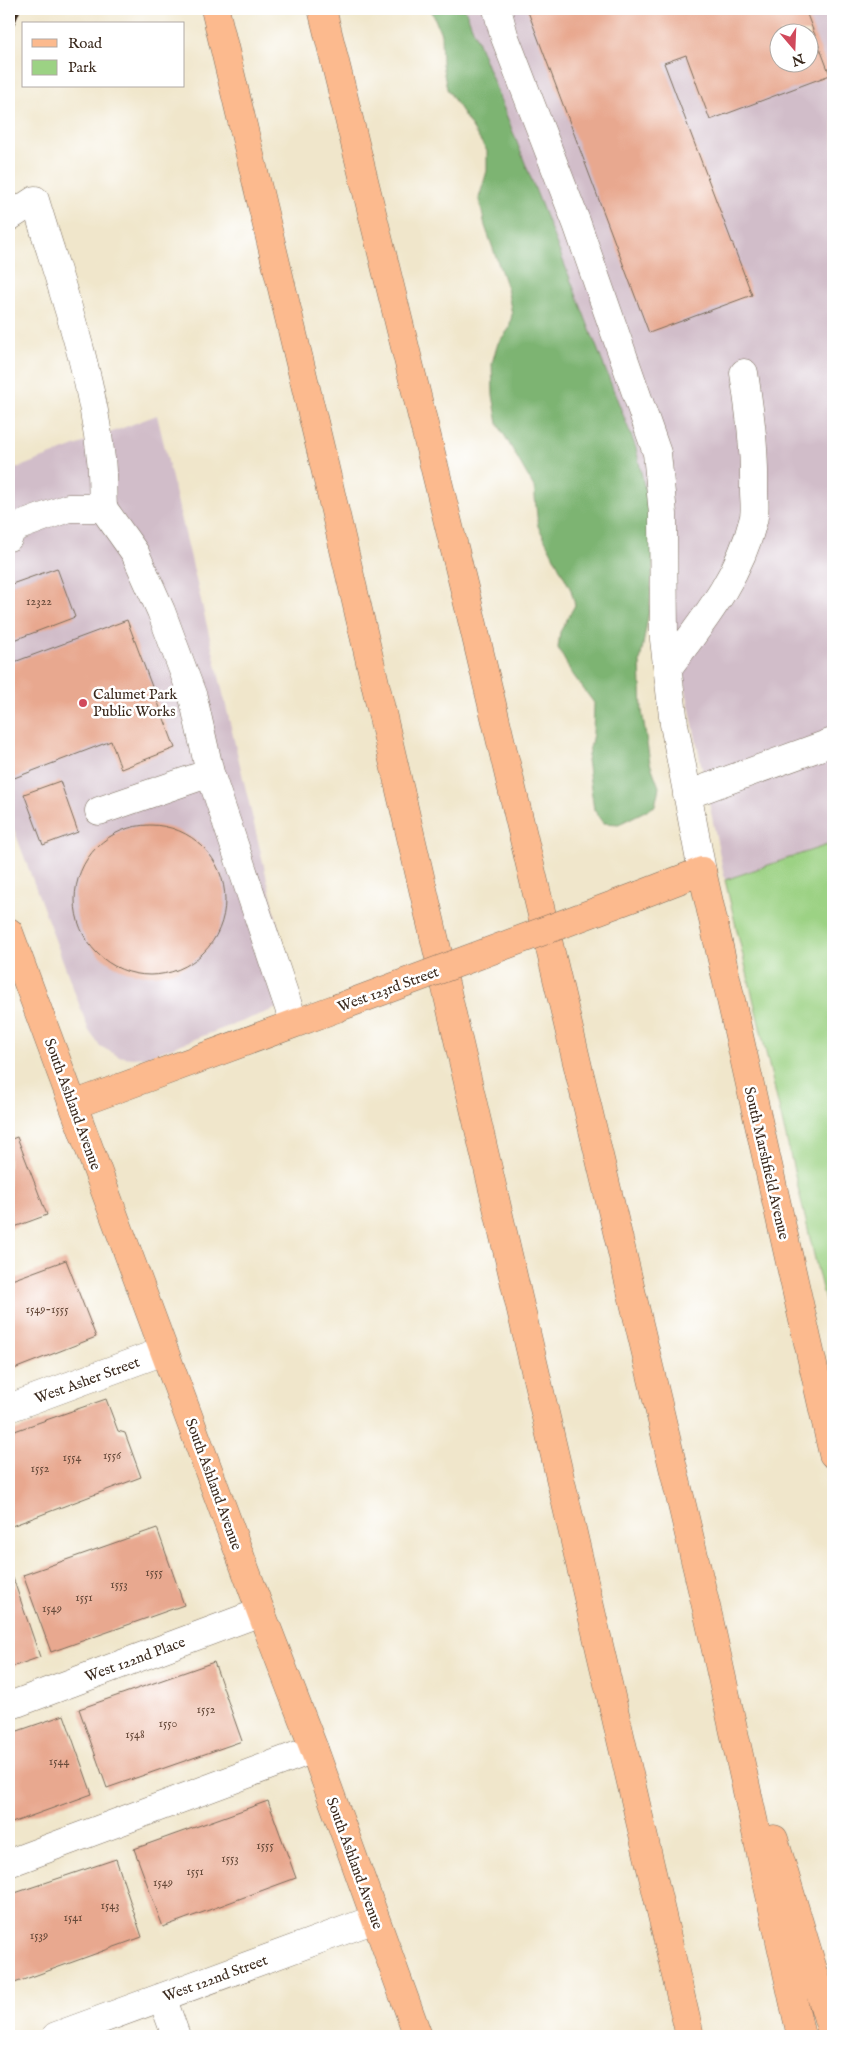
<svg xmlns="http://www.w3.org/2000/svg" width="842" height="2045" font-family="'IM FELL English',serif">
  <rect width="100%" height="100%" fill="#fff"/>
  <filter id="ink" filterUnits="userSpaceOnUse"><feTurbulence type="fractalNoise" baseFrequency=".02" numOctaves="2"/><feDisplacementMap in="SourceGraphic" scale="10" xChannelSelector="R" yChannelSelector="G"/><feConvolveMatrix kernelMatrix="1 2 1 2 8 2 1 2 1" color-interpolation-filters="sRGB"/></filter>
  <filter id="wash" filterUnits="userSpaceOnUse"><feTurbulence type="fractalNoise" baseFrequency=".0096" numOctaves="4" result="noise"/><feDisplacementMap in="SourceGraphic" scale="20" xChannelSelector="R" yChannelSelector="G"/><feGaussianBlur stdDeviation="1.12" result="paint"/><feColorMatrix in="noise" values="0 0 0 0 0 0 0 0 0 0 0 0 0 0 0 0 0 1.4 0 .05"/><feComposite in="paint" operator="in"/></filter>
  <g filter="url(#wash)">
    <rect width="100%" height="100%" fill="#f0e6cb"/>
    <path fill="#d1bdc9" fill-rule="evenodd" d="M465 9H833V843L725 880 636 448ZM780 32H810V62H780Z
      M157 415 296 1001 147 1057 132 1058 118 1056 100 1046 89 1031 9 816V471Z"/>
    <path fill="#9cd284" stroke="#6c7e51" d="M833 843V1335L725 880Z"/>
    <path fill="#7db472" stroke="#5c6f48" d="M431 9H465L636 448 655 538 650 605 640 662 642 711 650 763 659 787 655 806 619 824 604 823 594 810 587 760 593 734 594 703 571 672 558 648 560 632 575 605 571 590 538 526 534 487 498 424 493 395 492 363 498 343 509 329 512 314 507 288 485 226 479 198 487 171V151L447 89 442 64 441 34Z"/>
    <g id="blocks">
      <path fill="#e8a88f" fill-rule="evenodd" d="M527 9H805L830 75 710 120 686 55 664 63 752 295 649 333ZM780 32H810V62H780Z
        M57 568 75 617 9 642V585Z
        M127 620 175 748 121 769 111 741 9 780V664Z
        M60 781 78 832 43 845 24 794Z
        M75 900a75 75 0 1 1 150 0a75 75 0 1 1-150 0Z
        M17 1137 47 1215 9 1229V1140Z
        M66 1260 96 1337 9 1371V1281Z
        M106 1399 118 1431 125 1433 141 1477 9 1527V1433Z
        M157 1528 184 1605 51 1652 23 1575Z
        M13 1578 40 1657 9 1668V1579Z
        M214 1662 242 1741 107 1788 79 1709Z
        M64 1715 92 1794 9 1824V1734Z
        M268 1801 296 1878 163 1927 134 1849Z
        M116 1859 142 1937 9 1985V1895Z"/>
    </g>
  </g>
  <g filter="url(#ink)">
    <use href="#blocks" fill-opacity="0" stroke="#7a6c5b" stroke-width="1"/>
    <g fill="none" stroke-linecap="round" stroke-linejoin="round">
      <defs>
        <path id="minor" d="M497 9 504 35 577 224 657 453 663 514 664 639 674 724 702 871
          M9 217 35 200C60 284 92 370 101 459 103 475 102 492 103 508
          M9 537 11 529 68 508H103L135 553 161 611 193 697 210 773 294 1023
          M668 668C702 622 739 578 753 521 756 512 754 500 754 491 755 450 750 413 744 373
          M687 795 833 742
          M99 811 210 773
          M9 1408 164 1351
          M9 1706 261 1612
          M9 1863 314 1749
          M162 1997 176 2036
          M56 2036 375 1919"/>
        <path id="major" d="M640 895 702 871 833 1454
          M9 932 261 1612 314 1749 418 2036
          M73 1105 337 1008"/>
        <path id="highway" d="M215 9 321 451 690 2036
          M322 9 471 616 709 1619 801 2036
          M774 1839 833 2036"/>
      </defs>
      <use href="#minor" stroke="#7a6c5b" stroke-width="29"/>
      <use href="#major" stroke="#7a6c5b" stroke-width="29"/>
      <use href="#highway" stroke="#7a6c5b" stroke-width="29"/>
      <use href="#minor" stroke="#fff" stroke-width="28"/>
      <use href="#major" stroke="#fcba8e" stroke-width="28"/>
      <use href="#highway" stroke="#fcba8e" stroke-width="28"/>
      <defs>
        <path id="rail" d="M9 31 18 9"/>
      </defs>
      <use href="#rail" stroke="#3b2a1e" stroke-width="5.5"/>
      <use href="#rail" stroke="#fff" stroke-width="4" stroke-dasharray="11" stroke-linecap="butt"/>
      <defs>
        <path id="major-bridge" d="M337 1008 640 895"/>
      </defs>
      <use href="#major-bridge" stroke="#7a6c5b" stroke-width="29" stroke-linecap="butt"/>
      <use href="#major-bridge" stroke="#fcba8e" stroke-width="28"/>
    </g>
  </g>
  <circle fill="#d1495b" stroke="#fff" stroke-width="2" cx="83" cy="703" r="5"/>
  <g text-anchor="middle" stroke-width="5" stroke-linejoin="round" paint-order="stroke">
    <g font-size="12" fill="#664a3a">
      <text x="39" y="605">12322</text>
      <text x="47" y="1313">1549-1555</text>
      <text x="112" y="1459">1556</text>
      <text x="72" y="1461">1554</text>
      <text x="40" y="1472">1552</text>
      <text x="154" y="1576">1555</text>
      <text x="119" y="1588">1553</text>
      <text x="84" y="1601">1551</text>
      <text x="52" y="1612">1549</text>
      <text x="206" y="1713">1552</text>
      <text x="168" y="1727">1550</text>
      <text x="135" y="1738">1548</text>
      <text x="59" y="1765">1544</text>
      <text x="265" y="1849">1555</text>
      <text x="230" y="1862">1553</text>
      <text x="195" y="1875">1551</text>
      <text x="163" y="1886">1549</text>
      <text x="110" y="1909">1543</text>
      <text x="73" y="1921">1541</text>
      <text x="39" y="1939">1539</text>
    </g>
    <g font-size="15" fill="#3b2a1e" stroke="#fff" text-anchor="start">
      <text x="93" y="699">Calumet Park<tspan x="93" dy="17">Public Works</tspan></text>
    </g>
    <g font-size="15" fill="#3b2a1e" stroke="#fff">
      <text transform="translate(388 989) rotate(-20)" y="5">West 123rd Street</text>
      <text transform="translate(73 1104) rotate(70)" y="5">South Ashland Avenue</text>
      <text transform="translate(767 1163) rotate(77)" y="5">South Marshfield Avenue</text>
      <text transform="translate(87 1380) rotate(-20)" y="5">West Asher Street</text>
      <text transform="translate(214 1484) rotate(70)" y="5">South Ashland Avenue</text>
      <text transform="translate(135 1659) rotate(-20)" y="5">West 122nd Place</text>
      <text transform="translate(355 1863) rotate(70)" y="5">South Ashland Avenue</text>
      <text transform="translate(215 1978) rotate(-20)" y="5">West 122nd Street</text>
    </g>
  </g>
  <rect width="842" height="2045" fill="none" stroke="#fff" stroke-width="30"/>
  <rect x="22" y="22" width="162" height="65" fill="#ffffff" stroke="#b1aaa5"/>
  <rect x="32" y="39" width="25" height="8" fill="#fcba8e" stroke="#b1aaa5"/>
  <text x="68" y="48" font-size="15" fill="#3b2a1e">Road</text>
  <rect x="32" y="60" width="25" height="15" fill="#9cd284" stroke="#b1aaa5"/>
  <text x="68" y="72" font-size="15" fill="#3b2a1e">Park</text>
  <g transform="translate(794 48) rotate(161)"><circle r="24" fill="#ffffff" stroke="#b1aaa5"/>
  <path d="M0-4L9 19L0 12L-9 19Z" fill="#d1495b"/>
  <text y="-8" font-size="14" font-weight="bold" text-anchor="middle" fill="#3b2a1e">N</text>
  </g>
</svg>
